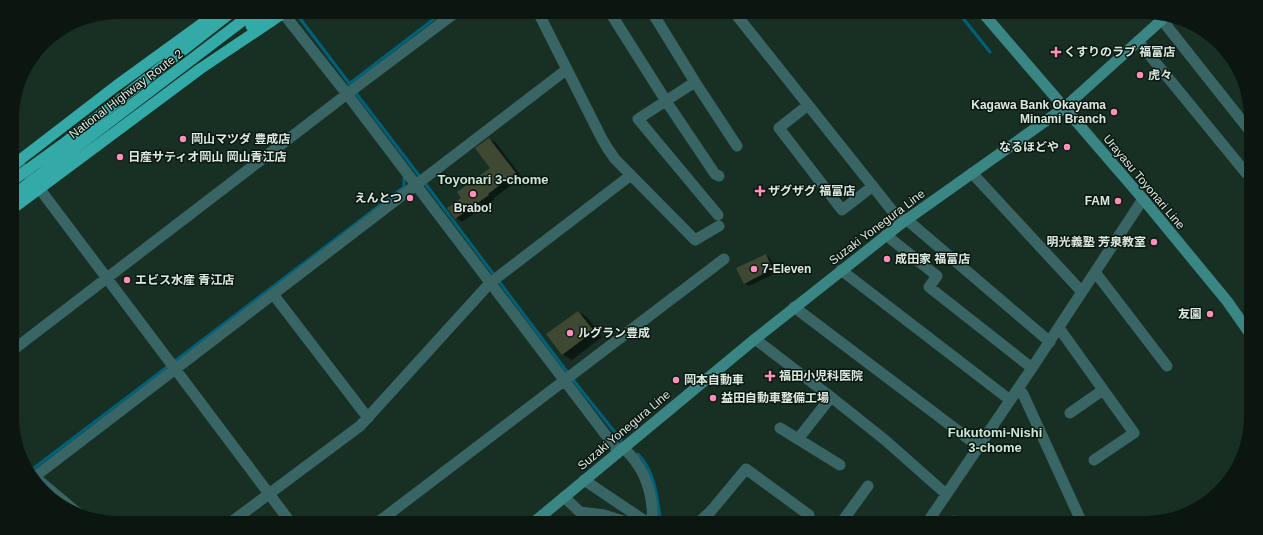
<svg xmlns="http://www.w3.org/2000/svg" width="1263" height="535" font-family="Arial,'Noto Sans JP',sans-serif">
  <rect width="100%" height="100%" fill="#183024"/>
  <path fill="#0007" d="M489 139 496 143 522 177 494 198 495 199 462 222 456 218 462 198 491 168Z
    M766 255 770 258 776 270 771 273 772 275 749 286 744 283Z
    M578 312 587 317 602 337 572 360 562 354Z"/>
  <g fill="none" stroke-linecap="round" stroke-linejoin="round">
    <path stroke="#00617c" stroke-width="3" d="M295 12 352 87
      M958 12 990 52
      M349 84 443 12
      M355 92 421 178
      M424 182 574 381 621 440
      M638 454C654 470 657 495 660 517L659 520
      M30 471 404 187V178L407 176"/>
  </g>
  <path fill="#3f4832" d="M489 138 516 173 488 194 489 195 455 219 447 208 461 198 457 192 490 168 475 148Z
    M766 254 772 268 767 270V272L744 284 736 268Z
    M578 311 594 331 562 355 546 334Z"/>
  <g fill="none" stroke-linecap="round" stroke-linejoin="round">
    <path stroke="#396564" stroke-width="11" d="M538 12 602 139 608 149 615 159 695 240 719 226
      M617 12 613 17 666 101 715 174 719 176
      M652 12 695 82 737 146
      M734 12 902 223
      M283 13 347 94 618 451
      M1162 20 1250 131
      M1138 41 1246 173
      M695 82 638 119 718 215
      M808 105 779 128 842 210 873 186
      M12 156 39 188 291 523
      M972 173 1082 292
      M906 219 1050 342
      M886 235 937 276 929 287 1032 368
      M841 270 1010 400
      M1095 272 1167 366
      M273 294 368 418
      M794 307 978 446
      M1059 328 1134 433 1094 460
      M755 339 831 397 885 440 946 494
      M13 350 351 91 456 12
      M1018 389 1023 394 1082 523
      M1070 413 1103 390
      M780 428 840 465
      M798 439 831 397
      M623 447C627 452 632 456 635 461 648 477 654 503 652 523
      M31 474 80 515
      M33 478 566 70
      M584 480 648 523
      M564 497 580 512 604 515 630 523
      M954 521 955 523
      M230 523 360 426 490 283 631 175
      M377 523 724 259
      M698 523 711 511 746 469 809 515
      M841 523 868 486
      M927 523 1032 368 1143 199"/>
    <path stroke="#3a8684" stroke-width="11" d="M982 12 1143 199 1227 301 1251 335
      M533 523 755 339 902 223 1064 108 1166 16"/>
    <path stroke="#34aaa8" stroke-width="11" d="M251 26 270 12
      M12 166 116 86 218 12
      M12 181 63 144 232 12
      M12 196 254 12
      M12 209 200 69 285 12"/>
  </g>
  <g fill="#ff8ebb" stroke="#0b1610" stroke-width="1.5">
    <path d="M1054 46h4v4h4v4h-4v4h-4v-4h-4v-4h4z"/>
    <circle cx="1140" cy="75" r="4"/>
    <circle cx="1114" cy="112" r="4"/>
    <circle cx="183" cy="139" r="4"/>
    <circle cx="1067" cy="147" r="4"/>
    <circle cx="120" cy="157" r="4"/>
    <path d="M758 185h4v4h4v4h-4v4h-4v-4h-4v-4h4z"/>
    <circle cx="473" cy="194" r="4"/>
    <circle cx="410" cy="198" r="4"/>
    <circle cx="1118" cy="201" r="4"/>
    <circle cx="1154" cy="242" r="4"/>
    <circle cx="887" cy="259" r="4"/>
    <circle cx="754" cy="269" r="4"/>
    <circle cx="127" cy="280" r="4"/>
    <circle cx="1210" cy="314" r="4"/>
    <circle cx="570" cy="333" r="4"/>
    <path d="M768 370h4v4h4v4h-4v4h-4v-4h-4v-4h4z"/>
    <circle cx="676" cy="380" r="4"/>
    <circle cx="713" cy="398" r="4"/>
  </g>
  <g text-anchor="middle" stroke-width="3" stroke-linejoin="round" paint-order="stroke">
    <g font-size="12" font-weight="bold" fill="#dbeae1" stroke="#0b1610" text-anchor="start">
      <text x="1064" y="56">くすりのラブ 福富店</text>
      <text x="1148" y="79">虎々</text>
      <text x="1106" y="109" text-anchor="end">Kagawa Bank Okayama<tspan x="1106" dy="14">Minami Branch</tspan></text>
      <text x="191" y="143">岡山マツダ 豊成店</text>
      <text x="1059" y="151" text-anchor="end">なるほどや</text>
      <text x="128" y="161">日産サティオ岡山 岡山青江店</text>
      <text x="768" y="195">ザグザグ 福富店</text>
      <text x="402" y="202" text-anchor="end">えんとつ</text>
      <text x="1110" y="205" text-anchor="end">FAM</text>
      <text x="473" y="212" text-anchor="middle">Brabo!</text>
      <text x="1146" y="246" text-anchor="end">明光義塾 芳泉教室</text>
      <text x="895" y="263">成田家 福富店</text>
      <text x="762" y="273">7-Eleven</text>
      <text x="135" y="284">エビス水産 青江店</text>
      <text x="1202" y="318" text-anchor="end">友園</text>
      <text x="578" y="337">ルグラン豊成</text>
      <text x="779" y="380">福田小児科医院</text>
      <text x="684" y="384">岡本自動車</text>
      <text x="721" y="402">益田自動車整備工場</text>
    </g>
    <g font-size="12" fill="#dbeae1" stroke="#0b1610">
      <text transform="translate(126 94) rotate(-37)" y="4">National Highway Route 2</text>
      <text transform="translate(1144 182) rotate(50)" y="4">Urayasu Toyonari Line</text>
      <text transform="translate(877 227) rotate(-37)" y="4">Suzaki Yonegura Line</text>
      <text transform="translate(624 430) rotate(-40)" y="4">Suzaki Yonegura Line</text>
    </g>
    <g font-size="13" font-weight="bold" fill="#cae7d6" stroke="#0b1610">
      <text x="493" y="184">Toyonari 3-chome</text>
      <text x="995" y="437">Fukutomi-Nishi<tspan x="995" dy="15">3-chome</tspan></text>
    </g>
  </g>
  <path d="M0 0H1263V535H0ZM118 19H1145A99 99 0 0 1 1244 118V417A99 99 0 0 1 1145 516H118A99 99 0 0 1 19 417V118A99 99 0 0 1 118 19Z" fill="#0b1610" fill-rule="evenodd"/>
</svg>
